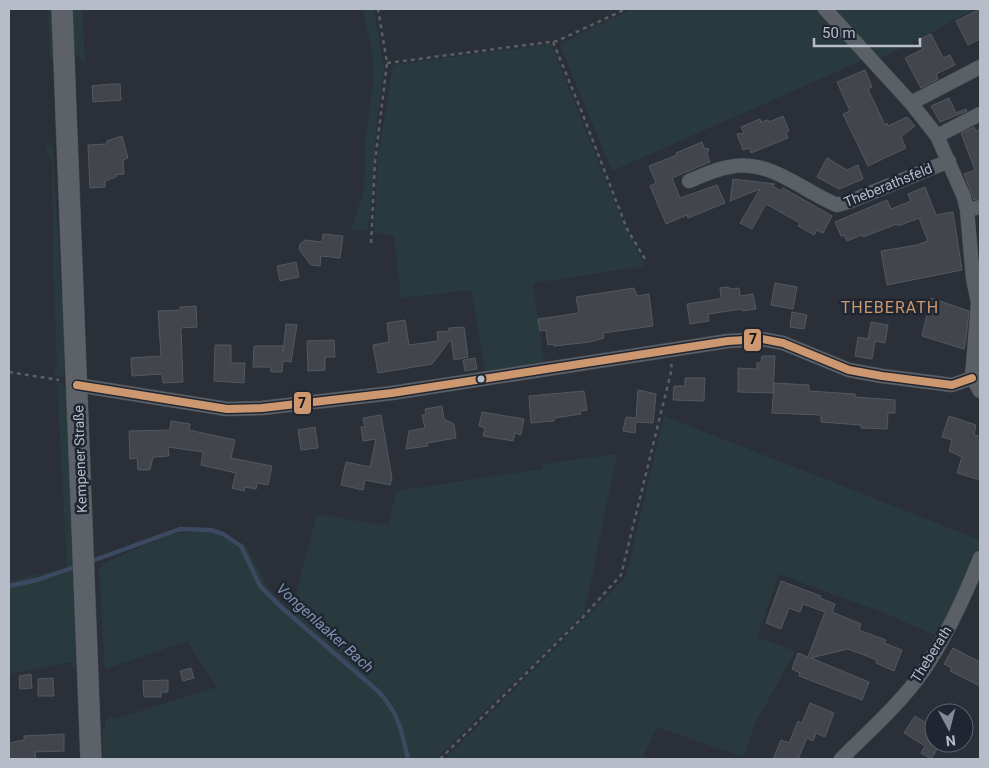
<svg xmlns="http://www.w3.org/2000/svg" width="989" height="768" font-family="Roboto,sans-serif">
  <rect width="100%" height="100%" fill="#2b3038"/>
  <path fill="#293a3e" d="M48 9H53L54 60 50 59Z
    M72 9H82L85 62 74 52Z
    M363 9H374L384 69 376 128 373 192 367 231 351 230 364 190 366 136 374 76 372 52Z
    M633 9H818L863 60 612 171 560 45 581 33Z
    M829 9H976L876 61Z
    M551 44 620 216 645 266 533 283 544 365 486 374 471 290 401 298 394 236 374 232 378 156 393 65Z
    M46 145H51L53 147V153L66 373 63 377 54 376 57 368 53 248 52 165Z
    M57 382 63 383 66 390 76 667H72V662L9 674V581L67 568Z
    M664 416 980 540V545L958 600 937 636 884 613 779 574 757 637 795 651 756 722 743 757 657 727 642 759H445L626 577Z
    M617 454 584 614 435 759H103L102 729H105V720L110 716 115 719 217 687 187 641 105 669 99 568 104 563 171 534 208 531 226 534 247 547 269 589 292 613 293 605 317 514 388 526 396 491 542 469 543 464Z"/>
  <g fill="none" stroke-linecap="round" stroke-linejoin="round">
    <path stroke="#3b4961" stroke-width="4.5" d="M89 562 180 529 211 530 223 534 241 546 260 586 281 607 379 692C399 714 402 732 408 759
      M9 586 37 580 77 566"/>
  </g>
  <path fill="#42464c" stroke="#53585f" d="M980 9V39L968 45 956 21Z
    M931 34 943 58 950 55 955 65 936 74 938 79 921 88 905 58 923 49 918 40Z
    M865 70 872 87 868 89 885 125 887 123 888 126 907 117 915 126 901 137 906 148 868 166 843 114 850 111 837 82Z
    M111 84H120L121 100 93 102 92 86Z
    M949 98 956 113 966 109 967 111 940 122 931 106Z
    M783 116 789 131 786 133 788 138 751 153 749 148 743 150 737 134 744 133 741 127 760 119 761 122 768 120 769 122Z
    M974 127 976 131 980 129V198L974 200 964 174 975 170 961 133Z
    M122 136 128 158 123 160 124 174 116 175V177L105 181V187L90 188 88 145 107 144V141Z
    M702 142 704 148 709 149 707 154 710 162 672 178 680 198 717 185 725 203 688 218 687 215 666 224 650 186 656 183 649 166 677 155 676 153Z
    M827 158 847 170 858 165 863 179 839 189 817 177Z
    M733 179 775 184 771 185 781 191 783 188 832 216 823 233 817 230 814 235 798 226 800 223 766 204 752 229 740 223 760 189 730 201Z
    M925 187 936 215 953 212 962 270 887 285 881 251 917 245 928 241 919 218 898 226 897 224 863 237 862 235 847 241 844 235 841 236 835 222 887 200 891 209 911 201 908 194Z
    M323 234 343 236 340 258 321 256 320 266 311 265 299 249 300 244 305 240 322 242Z
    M296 262 299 277 280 281 277 266Z
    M775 283 797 287 793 309 771 305Z
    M727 287 731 289 739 288 740 296 753 294 756 309 742 311V309L708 314 709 321 690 324 687 304 719 299 721 297 720 288Z
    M634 288 637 296 649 294 653 326 603 333 604 338 590 342 554 346V344L548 345 546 330 540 331 538 319 579 313 576 297Z
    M931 298 969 311 966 338 964 349 922 336Z
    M196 306 197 327 181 328 183 382 163 383 162 374 132 376 131 358 161 356 158 311 180 310V307Z
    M792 312 807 315 804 329 790 327Z
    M405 320 409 345 438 341 437 332 449 331V328L464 327 468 357 454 360 451 339 432 364 378 373 373 345 389 342 387 323Z
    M871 322 888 325 885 343 875 341 872 359 855 356 858 337 868 339Z
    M286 324 297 325 291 362 283 361 282 372H271V367H253L254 346H283V352Z
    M334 340 335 357H325V370L308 371 307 341Z
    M215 345H231V363H245L244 383 214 381Z
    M762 356H775L773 393 738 392V368L757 369V363H761Z
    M475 358 477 369 465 371 463 360Z
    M685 378H705L704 401 673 400 674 386H685Z
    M774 383 809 385V391L855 394V397L895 400V413H888L887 429 861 428V425L821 422V415L772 413Z
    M638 390 656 394 653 423 636 422 635 433 623 431 626 417 636 418Z
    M584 391 587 410 580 411 581 414 555 418 554 421 531 423 529 396Z
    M442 406 444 419 454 424 456 438 427 443 428 446 406 449 409 431 425 428 422 415 426 414 425 409Z
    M482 412 524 419 521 435 515 433 513 441 483 436 485 428 479 426Z
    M381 415 392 478 390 485 365 480 363 490 341 485 346 462 370 467 376 439 363 441 361 427H365L363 418Z
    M949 416 976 425 974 434 980 437V480L957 473 962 457 949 451 952 440 942 437Z
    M171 421 190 424 189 430 235 440 231 458 272 466 268 485 257 483 256 489 245 487 244 491 232 488 236 473 201 465 203 452 168 447 169 456 153 457 150 470H138L137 458 130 459 129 431 170 430Z
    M315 427 318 448 301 450 298 430Z
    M781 581 821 596 820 598 835 604 832 612 861 624 859 630 886 640 884 643 902 650 894 671 876 663 877 660 848 649 811 658 869 682 862 700 799 676 800 673 792 669 798 653 808 657 825 612 803 604 800 612 789 608 781 629 766 623Z
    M953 648 980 662V686L950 671 952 668 944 664Z
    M191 668 194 678 183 681 180 671Z
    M31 674 32 688 20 689 19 676Z
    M53 678 54 696H38V679Z
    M168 680V692H161V697H144L143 681Z
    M810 703 834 713 825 737 816 733 813 741 807 738 798 759H773L781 740 789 743 798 721 802 723Z
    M915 716 934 728V743H941L931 759 921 753 925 746 904 733Z
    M64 734V751L35 752 36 759H9V743L24 740V736Z"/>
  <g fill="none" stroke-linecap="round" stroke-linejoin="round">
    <defs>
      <path id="minor" d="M825 9 911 103 937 136 964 197 967 210 980 207
        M911 103 980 67
        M937 136 980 114
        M689 181C702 176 715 169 729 167 770 158 802 191 837 205L851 201 949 161
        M967 210 973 278 978 303 972 378 980 391
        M77 385 227 409 262 408 392 393 728 341 762 339 783 343 849 370 882 376 952 385 972 378
        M841 759C869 731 901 703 924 670 947 635 965 596 980 558"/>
      <path id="primary" d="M62 9 91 759"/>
    </defs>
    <use href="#minor" stroke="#474b51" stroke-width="15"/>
    <use href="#primary" stroke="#494d55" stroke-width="22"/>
    <path stroke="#595e63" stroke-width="2.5" stroke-dasharray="4 4" stroke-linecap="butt" d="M553 42 581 110 627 229 645 259
      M387 63 557 41 626 9
      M371 243 375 162 387 63 378 9
      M9 372 59 380
      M440 759 583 617 621 575 672 368 671 364"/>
    <use href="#minor" stroke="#5b5f66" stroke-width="14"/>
    <use href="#primary" stroke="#5d6168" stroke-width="21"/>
    <defs>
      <path id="bus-1" d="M77 385 227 409 262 408 392 393 728 341 762 339 783 343 849 370 882 376 952 385 972 378"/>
    </defs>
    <use href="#bus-1" stroke="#1f2632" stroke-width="11"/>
    <use href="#bus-1" stroke="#cd976f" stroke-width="8"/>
  </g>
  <circle fill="#b6bcc8" stroke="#1f2632" stroke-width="2" cx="481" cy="379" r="4.5"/>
  <g text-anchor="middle" stroke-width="5" stroke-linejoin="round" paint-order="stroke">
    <g font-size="14" fill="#b6bcc8" stroke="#1f2632">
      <text transform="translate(888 185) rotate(-22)" y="5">Theberathsfeld</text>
      <text transform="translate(80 459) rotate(-92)" y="5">Kempener Straße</text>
      <text transform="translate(931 654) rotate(-58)" y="5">Theberath</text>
    </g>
    <g font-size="15" font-style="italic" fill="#7f91ae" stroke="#1f2632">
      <text transform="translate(325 628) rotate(42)" y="5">Vongenlaaker Bach</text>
    </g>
    <g font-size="16" letter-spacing="1" fill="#ce996b" stroke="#1f2632">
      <text x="890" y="313">THEBERATH</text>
    </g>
  </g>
  <g stroke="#1f2632" stroke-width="2">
    <rect x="743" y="328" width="19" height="24" rx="5" fill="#cd976f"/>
    <rect x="293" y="391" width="19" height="24" rx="5" fill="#cd976f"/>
  </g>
  <g font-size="14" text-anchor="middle" font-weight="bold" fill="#111">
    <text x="753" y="344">7</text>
    <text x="302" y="408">7</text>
  </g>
  <rect width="989" height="768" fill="none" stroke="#b6bcc8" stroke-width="20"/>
  <g transform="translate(949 728) rotate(173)"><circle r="24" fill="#1f2632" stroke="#5b626e"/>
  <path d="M0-4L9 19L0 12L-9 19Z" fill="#858b96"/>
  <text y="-8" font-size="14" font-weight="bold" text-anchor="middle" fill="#b6bcc8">N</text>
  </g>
  <path d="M814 38v8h106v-8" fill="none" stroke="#b6bcc8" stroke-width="2.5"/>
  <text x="822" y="38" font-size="15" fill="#b6bcc8" stroke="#1f2632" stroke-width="4" paint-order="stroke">50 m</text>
</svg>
